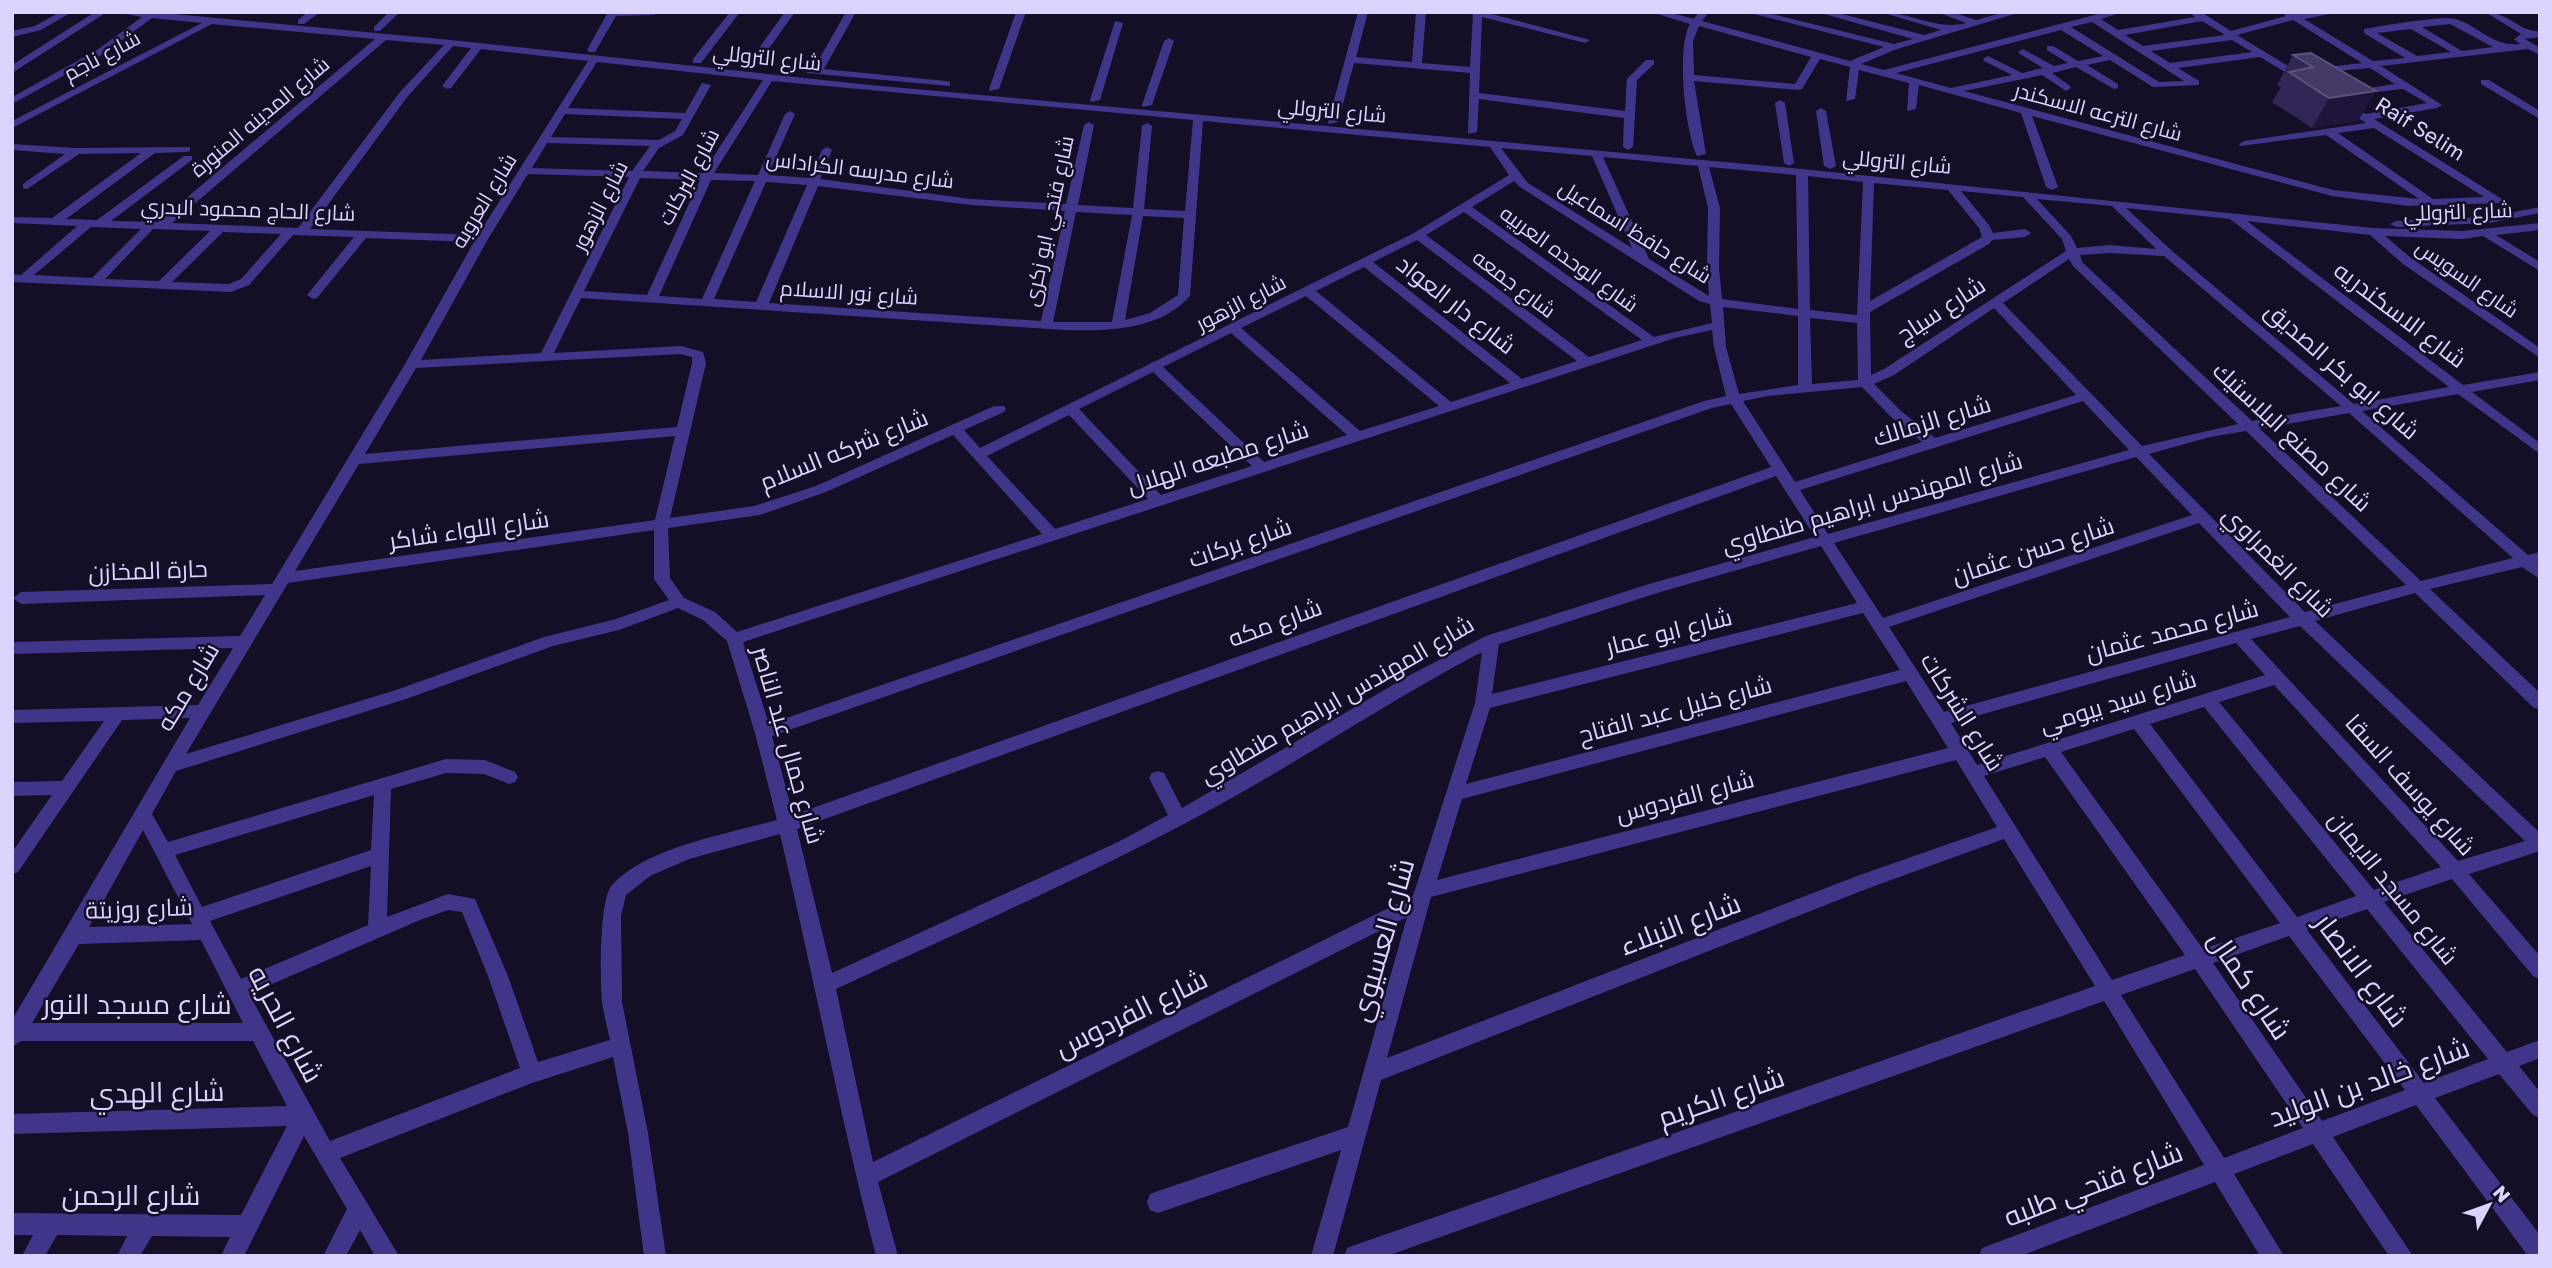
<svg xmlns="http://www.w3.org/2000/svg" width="2552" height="1268" font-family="'Golos Text',Cairo,sans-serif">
  <rect width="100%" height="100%" fill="#140e27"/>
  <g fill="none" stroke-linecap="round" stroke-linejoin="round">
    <path fill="#403689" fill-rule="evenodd" d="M60 12H72L41 30 12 37V31L35 26Z
      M95 12H107L12 73V65Z
      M115 12H153L451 40 870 85 1802 169 2373 228 2462 231 2540 223V230L2496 235 2540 262V271L2483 236 2462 239 2385 236 2411 258 2540 348V358L2403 264 2370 235 2247 221 2463 385 2540 372V380L2472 392 2540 443V454L2458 394 2362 411 2528 555 2540 552V562L2537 563 2540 565V579L2522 567 2430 589 2540 693V709L2534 708 2415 593 2315 621 2540 833V851L2469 874 2540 956V979L2533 976 2452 879 2384 902 2507 1052 2540 1040V1058L2519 1066 2540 1092V1118L2533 1115 2499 1074 2435 1098 2540 1235V1256H2528L2416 1105 2333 1137 2413 1256H2389L2313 1144 2234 1174 2284 1256H2260L2215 1182 2020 1256H1979L1982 1248 1990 1245 2204 1165 2104 1001 1387 1256H1344L1347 1248 1355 1245 2095 986 2004 839 1869 888 1381 1080 1333 1256H1311L1341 1150 1158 1213 1150 1210 1147 1202 1150 1194 1158 1191 1348 1127 1407 917 878 1182 898 1256H876C840 1116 813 974 780 834L689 859 650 876 626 895 621 916 622 1002 648 1133 666 1256H644L628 1133 613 1057 532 1083 340 1158 399 1256H375L360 1230 346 1256H323L347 1209 304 1136 244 1256H221L230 1237 152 1236 140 1256H117L127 1236 57 1235 45 1256H22L33 1235H12V1213L241 1215 287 1126 12 1134V1114L287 1106 253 1041H21L12 1047V1020L190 718 122 720 18 872 12 875V852L52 795 12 796V782L62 781 104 721 12 723V710L198 705 233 648 12 654V642L240 636 265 595 21 604 13 598 21 592 272 584 405 364 474 242 366 238 317 298 313 299 307 295 354 237 293 235 249 285 231 292 12 282V274L21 275 77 226 12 223V217L52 218 141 153 79 154 27 189 23 188V184L65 154 12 150V144L76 148 190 147V151L186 152 155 153 66 219 97 220 184 156H192V160L111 221 158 222 375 39 212 24 12 128V121L202 23 152 18 103 54 12 104V97L97 50 142 17ZM386 40 444 45 400 92 298 228 172 223ZM453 46 471 48 442 86 447 89 451 88 481 49 588 61 478 235 310 229 408 96ZM597 62 763 80 703 173 643 171 659 148 683 135 711 85 702 83 685 113 568 108ZM772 81 1193 120 1185 211 1144 209 1152 126 1147 123 1142 126 1133 208 1078 205 1094 125 1089 122 1084 125 1066 204 971 199 820 179 832 150 827 147 822 150 810 178 768 175 795 114 790 111 785 114 758 175 714 173ZM565 114 682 119 675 131 659 140 551 137ZM1203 121 1490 147 1509 175 1414 233 980 448 964 430 1004 412 1006 409 1004 406H994L816 486 754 506 670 518 706 363 703 352 681 346 554 353 581 298 1064 330C1107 331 1159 331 1190 296ZM547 143 650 146 632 171 532 168ZM1501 148 1592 156 1632 248 1528 183ZM1603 157 1698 166 1708 208 1707 269 1709 296 1649 259ZM1709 167 1796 175 1798 309 1722 299 1719 269 1720 208ZM528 174 629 177 541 353 421 360 488 239ZM1808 176 1863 182 1857 315 1810 310ZM640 178 700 180 647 295 584 291ZM711 180 755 181 702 299 659 296ZM1514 181 1520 187 1699 301 1710 304 1712 323 1654 337 1472 207ZM766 182 807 185 756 302 714 299ZM1874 183 1948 190 1979 228 1982 237 1870 301ZM818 186 971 205 1065 211 1041 321 769 303ZM1961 191 2023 197 2062 239 2066 251 1884 369 1871 375 1870 312 1989 244 1992 240 2025 237 2031 233 2025 229 1993 233 1989 225ZM2037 199 2112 206 2156 249 2110 245 2077 248 2071 236ZM2126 208 2230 219 2449 387 2354 404 2171 250ZM1076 212 1132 215 1112 322H1053ZM1464 212 1642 340 1589 357 1426 235ZM1143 216 1184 218 1178 295 1150 313 1125 320ZM91 227 141 229 92 278 34 275ZM153 229 210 231 159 281 105 279ZM223 232 281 234 241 279 229 284 172 282ZM1417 240 1577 361 1522 379 1373 262ZM2110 253 2164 256 2341 406 2252 421 2082 262 2080 255ZM2069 259 2073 266 2238 424 2142 446 2003 303ZM1364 267 1510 383 1451 402 1316 291ZM1306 296 1439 406 1360 431 1241 328ZM1723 307 1798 316V385L1739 394 1726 347ZM1994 308 2076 395 1935 438 1901 411 1874 384 1894 375ZM1810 318 1857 323 1858 380 1812 384ZM1712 330 1714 347 1726 396 1704 401 769 724 743 642 1675 338ZM1231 333 1347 435 1264 462 1163 367ZM680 354 692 357V363L677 427 365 454 416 368ZM1153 372 1252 466 1161 495 1079 409ZM1862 387 1891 417 1922 442 1795 482 1743 401 1768 396ZM2083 401 2129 450 1828 534 1800 490ZM1731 404 1771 467 793 815 772 736 1712 408ZM2349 413 2513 558 2421 581 2260 429ZM1069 415 1148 499 1055 529 987 456ZM2246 431 2406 585 2305 612 2149 454 2210 437ZM953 435 1042 534 737 632 715 612 684 598 670 578 668 528 760 515 826 492ZM675 436 655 520 295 571 359 464ZM2136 457 2192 515 1883 618 1834 543ZM1776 476 1815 537 1649 584 1486 636 1410 675 1182 808 1164 773 1158 771 1152 773 1149 778 1168 815 1118 842 832 973 797 829ZM2199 523 2290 617 1944 712 1889 627ZM654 530V579L669 600 616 619 544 637 396 690 186 754 288 583ZM1821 546 1857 603 1492 694 1499 644 1657 593ZM678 608 703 620 727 641 755 733 777 820C730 833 646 847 612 885 599 899 600 981 602 1002 604 1015 607 1027 610 1040L538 1062 508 976 475 899 448 894 387 917 391 789 446 773 484 774 509 784 515 782 518 777 515 772 485 760 446 759 168 842 152 814 176 771 406 699 553 646 619 630ZM1863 613 1900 670 1466 784 1490 708ZM2300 626 2525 841 2458 861 2251 639ZM2236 643 2265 675 1977 765 1951 723ZM1482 652 1475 703 1413 896 873 1162 836 989C960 931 1087 877 1208 811 1301 761 1388 701 1482 652ZM1906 681 1948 748 1437 880 1462 799ZM2274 685 2441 867 2374 890 2219 702ZM2204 707 2356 896 2297 917 2150 724ZM2134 729 2280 923 2203 949 2061 752ZM2045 757 2185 955 2112 980 1984 776ZM1956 760 1997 827 1857 876 1387 1058 1431 897ZM374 795 371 850 202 907 175 855ZM143 830 192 924 89 927ZM371 866 368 925 241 979 210 921ZM2367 909 2488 1059 2424 1083 2307 930ZM448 910 462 912 488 976 520 1068 330 1141 249 994 420 920ZM2289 936 2405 1090 2322 1121 2213 963ZM201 940 243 1023H32L79 944ZM2195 969 2303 1128 2224 1158 2121 995Z
      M308 12H320L304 24H298V20Z
      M389 12H400L380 31H374V27Z
      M608 12H659L654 15 616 16 595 52H589L587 50Z
      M730 12H740L701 63H693V59Z
      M785 12H795L755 68H747L746 66Z
      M846 12H856L824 69 946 81 950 82V86L807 73V69L814 68Z
      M1016 12H1026L999 89 990 91 989 89Z
      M1358 12H1368L1356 57 1412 62 1416 12H1426L1422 63 1470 67 1473 15 1467 12H1484L1590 40 1585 43 1482 17 1479 93 1625 111 1627 79 1646 60H1654V64L1637 80 1633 147 1628 150 1623 147 1624 118 1479 99 1477 132 1468 134 1470 73 1354 63 1338 122 1329 124 1328 122Z
      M1651 12H1668L1694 19 1699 12H1709L1702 21 1850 61 1884 47 1746 12H1764L1894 44 1913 39 1817 12H1834L1924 35 1941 30 1880 12C1910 12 1938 31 1966 23L1937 12H1952L1976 20 2005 12H2021L1897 49 1861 64 1884 70 2106 12H2123L2101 19 2118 30 2195 17 2189 12H2201L2231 31 2286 16 2281 12H2340L2304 19 2373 61 2405 58 2364 33V29C2379 26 2444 15 2456 19 2480 27 2493 47 2520 44L2514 39 2521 34 2485 12C2508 12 2521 33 2540 31V37L2525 39 2540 48V55L2528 49 2381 66 2442 105 2437 108 2374 119 2502 199V203L2408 206 2332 196 2032 116 2058 187 2052 190 2046 187 2021 113 1919 85 1916 109 1907 111 1909 83 1859 70 1855 99 1846 101 1850 67 1820 59 1802 89 1798 90 1694 81 1706 154 1697 156C1685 131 1676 48 1690 24ZM2293 20 2362 63 2318 68 2313 71 2314 73 2370 68 2395 84 2349 91V95L2403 89 2427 103 2366 114 2345 102 2340 105 2341 107 2366 123 2244 141 2239 144 2240 146 2326 135 2419 199 2333 190 1964 91 2042 75 2066 91 2071 88 2070 86 2052 73 2076 67 2114 89 2118 88V84L2087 65 2110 60 2153 87 2199 85V81L2178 68 2260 57 2302 82 2307 79 2306 77 2237 35ZM2202 21 2225 35 2143 46 2125 35ZM2092 22 2184 81 2159 82 2071 27ZM2450 24 2493 47 2462 51 2422 27ZM1699 26 1811 57 1795 84 1694 75 1693 41ZM2411 29 2451 52 2417 56 2377 33ZM2061 30 2103 56 2078 61 2053 46H2047V50L2068 63 2054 66 2023 49 2018 52 2020 54 2043 68 2022 73 1988 56 1983 59 1984 61 2012 75 1951 88 1896 73ZM2232 40 2252 52 2170 63 2151 51ZM2374 128 2484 197 2433 199 2338 133Z
      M1115 21 1123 23 1100 100 1091 102 1090 100Z
      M1169 38 1174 41 1152 105 1143 107 1142 105 1164 41Z
      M2481 80H2489L2540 111V119L2481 84Z
      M1780 100 1785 103 1794 163 1789 166 1784 163 1775 103Z
      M1821 108 1826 111 1836 166 1830 169 1824 166 1816 111Z
      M2540 207V213L2489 223 2396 227 2390 224 2396 221 2489 217Z"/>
  </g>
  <path fill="#332656" d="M2311 53 2358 121 2312 128 2272 102 2281 87 2277 85 2293 55Z"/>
  <path fill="#1f153b" d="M2376 91 2358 121 2312 128 2329 98Z"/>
  <path fill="#453968" stroke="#5d5180" stroke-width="2" d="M2311 53 2376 91 2329 98 2289 72 2313 67 2293 55Z"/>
  <g text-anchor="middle" stroke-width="5" stroke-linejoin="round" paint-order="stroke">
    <g font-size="21" fill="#dcd3ff" stroke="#140e27">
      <text transform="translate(102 56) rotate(-28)" y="7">شارع ناجم</text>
      <text transform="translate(767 58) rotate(6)" y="7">شارع التروللي</text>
      <text transform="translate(1332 111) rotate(5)" y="7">شارع التروللي</text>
      <text transform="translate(2098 112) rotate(15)" y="7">شارع الترعه الاسكندر</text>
      <text transform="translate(260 117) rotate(-40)" y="7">شارع المدينه المنورة</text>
      <text transform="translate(2420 129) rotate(32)" y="7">Raif Selim</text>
      <text transform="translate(1897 162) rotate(5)" y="7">شارع التروللي</text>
      <text transform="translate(860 170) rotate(7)" y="7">شارع مدرسه الكراداس</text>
      <text transform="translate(689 177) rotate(-62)" y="7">شارع البركات</text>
      <text transform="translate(484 201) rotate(-59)" y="7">شارع العروبه</text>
      <text transform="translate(600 206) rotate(-63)" y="7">شارع الزهور</text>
      <text transform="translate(248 210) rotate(2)" y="7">شارع الحاج محمود البدري</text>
      <text transform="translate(2458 212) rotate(-2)" y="7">شارع التروللي</text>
      <text transform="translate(1049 221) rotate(-78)" y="7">شارع فتحي ابو زكرى</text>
      <text transform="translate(1635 232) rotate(32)" y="7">شارع حافظ اسماعيل</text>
      <text transform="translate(1569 259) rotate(36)" y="7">شارع الوحده العربيه</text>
      <text transform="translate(2467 279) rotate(35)" y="7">شارع السويس</text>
      <text transform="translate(1514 284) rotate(37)" y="7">شارع جمعه</text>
      <text transform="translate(849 293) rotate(4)" y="7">شارع نور الاسلام</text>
      <text transform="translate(1241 303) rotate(-27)" y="7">شارع الزهور</text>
    </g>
    <g font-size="24" fill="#dcd3ff" stroke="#140e27">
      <text transform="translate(1456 305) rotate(38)" y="8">شارع دار العواد</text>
      <text transform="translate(1941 310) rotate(-33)" y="8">شارع سياج</text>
      <text transform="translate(2400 315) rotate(37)" y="8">شارع الاسكندريه</text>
      <text transform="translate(2342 371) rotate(41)" y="8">شارع ابو بكر الصديق</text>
      <text transform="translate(1932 421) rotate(-17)" y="8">شارع الزمالك</text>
      <text transform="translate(2292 437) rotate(43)" y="8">شارع مصنع البلاستيك</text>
      <text transform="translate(844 450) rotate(-22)" y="8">شارع شركه السلام</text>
      <text transform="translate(1218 458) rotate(-18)" y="8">شارع مطبعه الهلال</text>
      <text transform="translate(1872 503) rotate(-16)" y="8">شارع المهندس ابراهيم طنطاوي</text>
      <text transform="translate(469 530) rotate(-8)" y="8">شارع اللواء شاكر</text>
      <text transform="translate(1240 543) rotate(-19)" y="8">شارع بركات</text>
      <text transform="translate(2033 551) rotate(-18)" y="8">شارع حسن عثمان</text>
      <text transform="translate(2278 562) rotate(45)" y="8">شارع الغمراوي</text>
      <text transform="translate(148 571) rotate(-2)" y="8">حارة المخازن</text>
      <text transform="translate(1275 623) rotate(-20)" y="8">شارع مكه</text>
      <text transform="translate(2172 631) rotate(-15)" y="8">شارع محمد عثمان</text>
      <text transform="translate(1669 632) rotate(-14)" y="8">شارع ابو عمار</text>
      <text transform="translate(188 687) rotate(-59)" y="8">شارع مكه</text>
      <text transform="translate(1337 700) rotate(-30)" y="8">شارع المهندس ابراهيم طنطاوي</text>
      <text transform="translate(2118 702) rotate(-17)" y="8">شارع سيد بيومي</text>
      <text transform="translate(1675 710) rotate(-15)" y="8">شارع خليل عبد الفتاح</text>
      <text transform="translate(1962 712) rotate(58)" y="8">شارع الشركات</text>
      <text transform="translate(788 745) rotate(74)" y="8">شارع جمال عبد الناصر</text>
      <text transform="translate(2410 785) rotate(48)" y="8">شارع يوسف السقا</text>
      <text transform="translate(1685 797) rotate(-15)" y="8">شارع الفردوس</text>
      <text transform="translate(2393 888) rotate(51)" y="8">شارع مسجد الايمان</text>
      <text transform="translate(139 909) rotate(-2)" y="8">شارع روزيتة</text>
    </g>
    <g font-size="28" fill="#dcd3ff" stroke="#140e27">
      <text transform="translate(1680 924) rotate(-21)" y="10">شارع النبلاء</text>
      <text transform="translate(1382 940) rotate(-74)" y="10">شارع العسيوي</text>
      <text transform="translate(2362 970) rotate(53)" y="10">شارع الانصار</text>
      <text transform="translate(2250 985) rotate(56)" y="10">شارع كمال</text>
      <text x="137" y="1014">شارع مسجد النور</text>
      <text transform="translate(1131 1013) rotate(-26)" y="10">شارع الفردوس</text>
      <text transform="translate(286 1024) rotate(62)" y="10">شارع الحريه</text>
      <text transform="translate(2369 1082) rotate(-20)" y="10">شارع خالد بن الوليد</text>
      <text transform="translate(157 1092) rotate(-1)" y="10">شارع الهدي</text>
      <text transform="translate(1721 1097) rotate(-19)" y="10">شارع الكريم</text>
      <text transform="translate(2093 1184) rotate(-21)" y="10">شارع فتحي طلبه</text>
      <text x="131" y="1205">شارع الرحمن</text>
    </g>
  </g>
  <rect width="2552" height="1268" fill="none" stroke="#dcd3ff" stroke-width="28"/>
  <g transform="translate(2489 1205) rotate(49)" stroke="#140e27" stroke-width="5" paint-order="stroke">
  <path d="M0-5L12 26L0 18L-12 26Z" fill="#dcd3ff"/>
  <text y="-10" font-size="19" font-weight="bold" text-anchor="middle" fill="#dcd3ff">N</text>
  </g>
</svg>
